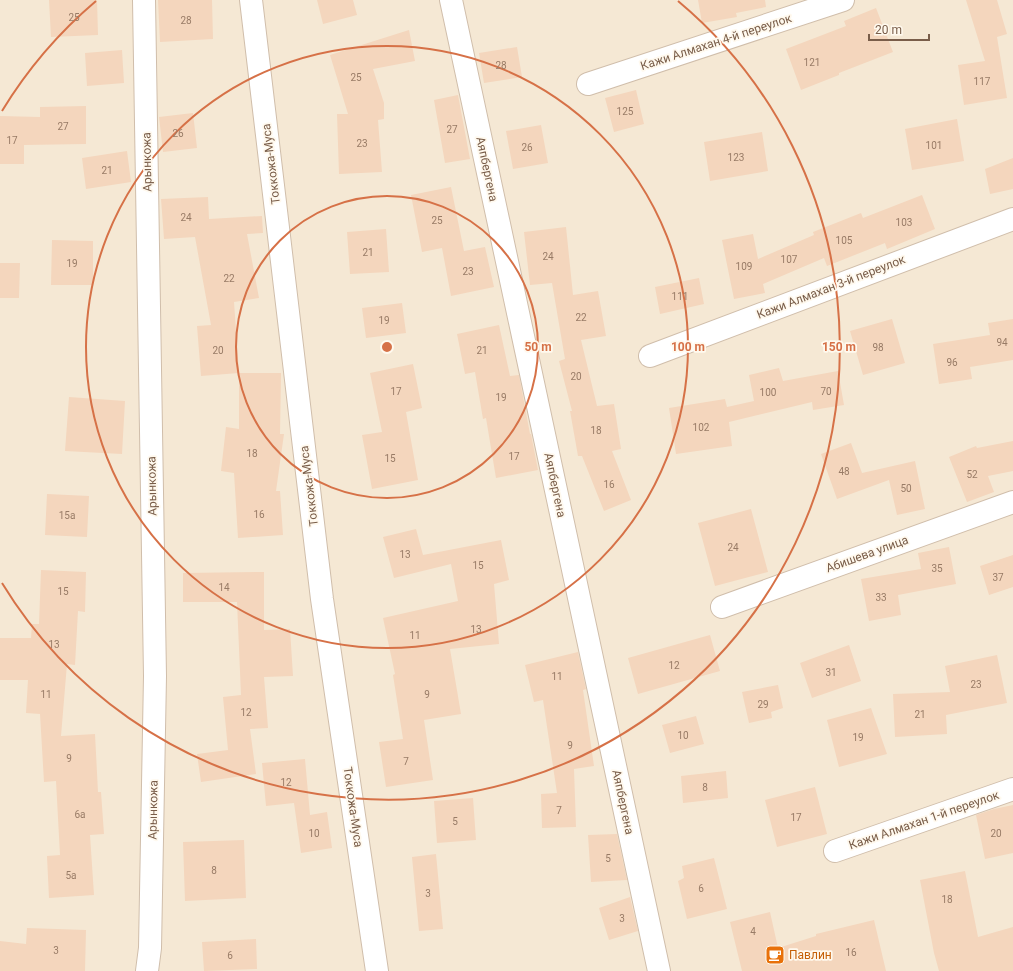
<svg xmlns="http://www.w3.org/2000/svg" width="1013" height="971" font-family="Roboto,sans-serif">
  <rect width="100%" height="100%" fill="#fdf6e6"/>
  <path fill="#f5e8d4" d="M0 0H1013V971H0Z"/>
  <path fill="#f4d6bd" d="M49 0H97L98 35 51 37Z
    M158 0H212L213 39 160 42Z
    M317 0H353L357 15 323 24Z
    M698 0H765L766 7 736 13 737 17 702 23Z
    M966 0H997L1007 34 997 37 1007 98 964 105 958 65 985 61Z
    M876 8 893 52 839 73V75L801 90 786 49 846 26 844 21Z
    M409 30 415 61 373 69 384 103V119L378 120 382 172 339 174 337 114H348L330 55Z
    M517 47 522 77 484 83 479 53Z
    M122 50 124 83 87 86 85 53Z
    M636 90 644 124 614 132 605 98Z
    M458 95 470 159 445 163 434 100Z
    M86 106V144L24 145V164H0V116L40 117V107Z
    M193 113 197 148 163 152 159 117Z
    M957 119 964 161 912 170 905 129Z
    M541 125 548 163 513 169 506 131Z
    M762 132 768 171 710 181 704 142Z
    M127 151 131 182 86 189 82 158Z
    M1013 158V189L990 194 985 169Z
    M451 187 464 251 485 247 494 287 451 296 442 248 422 252 411 195Z
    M922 195 935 229 887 249 885 243 827 266 824 258 763 284 765 293 734 299 722 240 753 234 758 259 814 235 813 232 861 213 863 218Z
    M208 197 209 219 262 216 263 233 247 234 259 298 234 302 239 373 201 376 197 326 211 325 195 237 164 239 161 199Z
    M566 227 573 295 598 291 606 336 581 340 597 406 614 404 621 449 612 451 631 500 604 511 582 456H578L570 411H572L559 361 565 359 552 283 530 285 524 232Z
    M386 229 389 272 350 274 347 232Z
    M52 240 93 241V285H51Z
    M0 263H20L19 298H0Z
    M699 278 704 304 660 314 655 287Z
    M402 303 406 333 366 338 362 308Z
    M892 319 905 363 863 375 850 331Z
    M1013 319V360L970 367 972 379 939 384 933 344 990 335 988 323Z
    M499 325 510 376 519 375 530 434H531L538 470 496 478 486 418 483 419 475 372 465 374 457 334Z
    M413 364 422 408 406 412 418 480 372 489 362 435 382 432 370 373Z
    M779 368 783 381 838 371 844 405 813 410 812 402 729 422 732 446 676 454 669 408 725 399 727 407 754 401 749 375Z
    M239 373H281L280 434H284L276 491H280L283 535 238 538 234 473 221 471 226 427 239 429Z
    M69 397 125 401 122 454 65 451Z
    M1013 441V471L988 476 994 492 967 502 949 457 976 446 977 448Z
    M851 443 862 473 915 461 925 509 897 515 889 480 837 499 821 454Z
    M47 494 89 496 87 537 45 535Z
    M751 509 768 572 715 586 698 523Z
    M416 529 423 555 501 540 509 580 494 584 499 644 450 649 461 714 424 720 433 780 386 787 379 742 403 739 393 675 395 674 383 618 458 601 451 564 394 578 383 537Z
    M949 547 956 584 898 595 901 615 869 621 861 579 921 569 918 553Z
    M1013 555V587L989 595 980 566Z
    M41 570 86 572 85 612 78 611 75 665 67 664 61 736 95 734 98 792H101L104 834 90 835 94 895 49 898 47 856 60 855 56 781 44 782 40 714 26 713 28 680H0V638H31L32 624H39Z
    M264 572V630L290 629 293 676 264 677 268 728 250 729 256 774 201 782 197 754 228 750 223 697 241 695 237 602H183V573Z
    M710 635 720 671 638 694 628 658Z
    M849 645 861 681 812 698 800 663Z
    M578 652 586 689 583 690 594 766 574 769 576 827 542 828 541 794 557 793 543 700 534 702 525 665Z
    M997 655 1007 703 946 715 947 734 895 737 893 694 950 692 945 666Z
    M778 685 783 708 771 712 772 718 749 723 742 692Z
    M871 708 887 754 839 767 827 720Z
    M696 716 704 744 670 753 662 725Z
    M305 759 310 815 327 812 332 848 301 853 294 803 266 806 262 763Z
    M726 771 728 798 683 803 681 776Z
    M815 787 827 834 777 847 765 800Z
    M473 798 476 840 437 843 434 801Z
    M1013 805V853L985 859 976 815 994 809Z
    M617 834 627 880 591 882 588 835Z
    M244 840 246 898 185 901 183 842Z
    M436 854 443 929 419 931 412 857Z
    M714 858 727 909 687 919 678 881 684 878 682 866Z
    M965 871 978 937 1013 927V971H939L934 953 920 880Z
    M630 897 638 931 609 940 599 908Z
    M770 912 778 948 816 936V934L874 920 886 971H742L730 922Z
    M27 928 86 930 85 971H0V941L26 944Z
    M256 939 257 969 204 971 202 942Z"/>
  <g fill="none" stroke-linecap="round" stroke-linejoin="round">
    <defs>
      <path id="street" d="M144 0 155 676 150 948 147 971
        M251 0 322 599 377 971
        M451 0 659 971
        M588 84 843 0
        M650 356 1013 219
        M722 607 1013 502
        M835 851 1013 789"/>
    </defs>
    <use href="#street" stroke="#d0beab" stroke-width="24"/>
    <use href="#street" stroke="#fff" stroke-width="22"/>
  </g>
  <g fill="none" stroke="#d67147" stroke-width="2">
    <circle cx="387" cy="347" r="151"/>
    <circle cx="387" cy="347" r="301"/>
    <path d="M2 111A452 452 0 0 1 96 1M678 1A452 452 0 1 1 2 583"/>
  </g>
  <defs>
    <symbol id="cafe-square" viewBox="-11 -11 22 22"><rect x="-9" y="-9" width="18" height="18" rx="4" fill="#e8710a" stroke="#fff9ee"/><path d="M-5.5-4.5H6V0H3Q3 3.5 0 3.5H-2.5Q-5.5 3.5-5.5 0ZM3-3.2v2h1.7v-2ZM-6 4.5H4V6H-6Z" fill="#fff"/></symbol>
  </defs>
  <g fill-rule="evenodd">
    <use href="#cafe-square" x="764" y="944" width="22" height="22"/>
  </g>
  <g text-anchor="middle" stroke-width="3.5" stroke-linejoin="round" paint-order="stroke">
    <g font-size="10" fill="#987b66">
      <text x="74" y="21">25</text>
      <text x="186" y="24">28</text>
      <text x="812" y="66">121</text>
      <text x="501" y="69">28</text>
      <text x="356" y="81">25</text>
      <text x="982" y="85">117</text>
      <text x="625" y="115">125</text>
      <text x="63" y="130">27</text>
      <text x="452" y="133">27</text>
      <text x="178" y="137">26</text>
      <text x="12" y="144">17</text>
      <text x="362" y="147">23</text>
      <text x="934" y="149">101</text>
      <text x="527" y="151">26</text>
      <text x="736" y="161">123</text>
      <text x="107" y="174">21</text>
      <text x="186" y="221">24</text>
      <text x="437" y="224">25</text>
      <text x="904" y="226">103</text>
      <text x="844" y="244">105</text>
      <text x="368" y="256">21</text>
      <text x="548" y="260">24</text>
      <text x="789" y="263">107</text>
      <text x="72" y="267">19</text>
      <text x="744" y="270">109</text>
      <text x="468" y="275">23</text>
      <text x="229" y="282">22</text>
      <text x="680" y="300">111</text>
      <text x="581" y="321">22</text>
      <text x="384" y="324">19</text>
      <text x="1002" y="346">94</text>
      <text x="878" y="351">98</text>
      <text x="218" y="354">20</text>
      <text x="482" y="354">21</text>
      <text x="952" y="366">96</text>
      <text x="576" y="380">20</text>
      <text x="396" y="395">17</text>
      <text x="826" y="395">70</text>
      <text x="768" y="396">100</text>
      <text x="501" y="401">19</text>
      <text x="701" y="431">102</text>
      <text x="596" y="434">18</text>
      <text x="252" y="457">18</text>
      <text x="514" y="460">17</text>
      <text x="390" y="462">15</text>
      <text x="844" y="475">48</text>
      <text x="972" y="478">52</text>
      <text x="609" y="488">16</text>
      <text x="906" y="492">50</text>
      <text x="259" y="518">16</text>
      <text x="67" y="519">15а</text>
      <text x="733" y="551">24</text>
      <text x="405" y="558">13</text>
      <text x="478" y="569">15</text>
      <text x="937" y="572">35</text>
      <text x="998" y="581">37</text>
      <text x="224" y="591">14</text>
      <text x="63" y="595">15</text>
      <text x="881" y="601">33</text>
      <text x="476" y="633">13</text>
      <text x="415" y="639">11</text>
      <text x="54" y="648">13</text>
      <text x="674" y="669">12</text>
      <text x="831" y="676">31</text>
      <text x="557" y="680">11</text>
      <text x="976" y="688">23</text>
      <text x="46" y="698">11</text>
      <text x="427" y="698">9</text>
      <text x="763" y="708">29</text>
      <text x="246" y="716">12</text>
      <text x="920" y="718">21</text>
      <text x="683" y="739">10</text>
      <text x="858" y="741">19</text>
      <text x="570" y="749">9</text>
      <text x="69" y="762">9</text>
      <text x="406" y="765">7</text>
      <text x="286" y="786">12</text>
      <text x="705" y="791">8</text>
      <text x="559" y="814">7</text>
      <text x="80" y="818">6а</text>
      <text x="796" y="821">17</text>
      <text x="455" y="825">5</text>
      <text x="314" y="837">10</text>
      <text x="996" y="837">20</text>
      <text x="608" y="862">5</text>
      <text x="214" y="874">8</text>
      <text x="71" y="879">5а</text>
      <text x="701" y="892">6</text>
      <text x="428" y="897">3</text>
      <text x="947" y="903">18</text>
      <text x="622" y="922">3</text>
      <text x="753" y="935">4</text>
      <text x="56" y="954">3</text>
      <text x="851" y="956">16</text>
      <text x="230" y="959">6</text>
    </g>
    <g font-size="12" fill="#795d49" stroke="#fff9ee">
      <text transform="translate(716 42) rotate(-18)" y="4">Кажи Алмахан 4-й переулок</text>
      <text transform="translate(147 162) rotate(-91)" y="4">Арынкожа</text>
      <text transform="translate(271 164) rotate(-97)" y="4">Токкожа-Муса</text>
      <text transform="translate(487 169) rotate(78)" y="4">Аяпбергена</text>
      <text transform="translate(831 287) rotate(-21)" y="4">Кажи Алмахан 3-й переулок</text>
      <text transform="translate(555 485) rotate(78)" y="4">Аяпбергена</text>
      <text transform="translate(152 486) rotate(-91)" y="4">Арынкожа</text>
      <text transform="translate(309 486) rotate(-97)" y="4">Токкожа-Муса</text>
      <text transform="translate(867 554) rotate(-20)" y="4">Абишева улица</text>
      <text transform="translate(623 802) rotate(78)" y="4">Аяпбергена</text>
      <text transform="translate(353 807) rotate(82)" y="4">Токкожа-Муса</text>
      <text transform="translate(153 810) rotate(-89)" y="4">Арынкожа</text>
      <text transform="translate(924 820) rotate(-19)" y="4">Кажи Алмахан 1-й переулок</text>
    </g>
    <g font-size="12" fill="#c56008" stroke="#fff9ee" text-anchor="start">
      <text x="789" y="959">Павлин</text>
    </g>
  </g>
  <circle cx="387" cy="347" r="6" fill="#d67147" stroke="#fff9ee" stroke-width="2"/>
  <g font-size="12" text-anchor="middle" font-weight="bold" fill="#d67147" stroke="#fff9ee" stroke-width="3.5" stroke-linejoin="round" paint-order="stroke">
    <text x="538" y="351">50 m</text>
    <text x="688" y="351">100 m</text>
    <text x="839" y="351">150 m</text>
  </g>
  <path d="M869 34v6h60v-6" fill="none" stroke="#795d49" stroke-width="2"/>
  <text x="875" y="34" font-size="12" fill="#795d49" stroke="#fff9ee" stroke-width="3" paint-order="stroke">20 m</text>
</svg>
